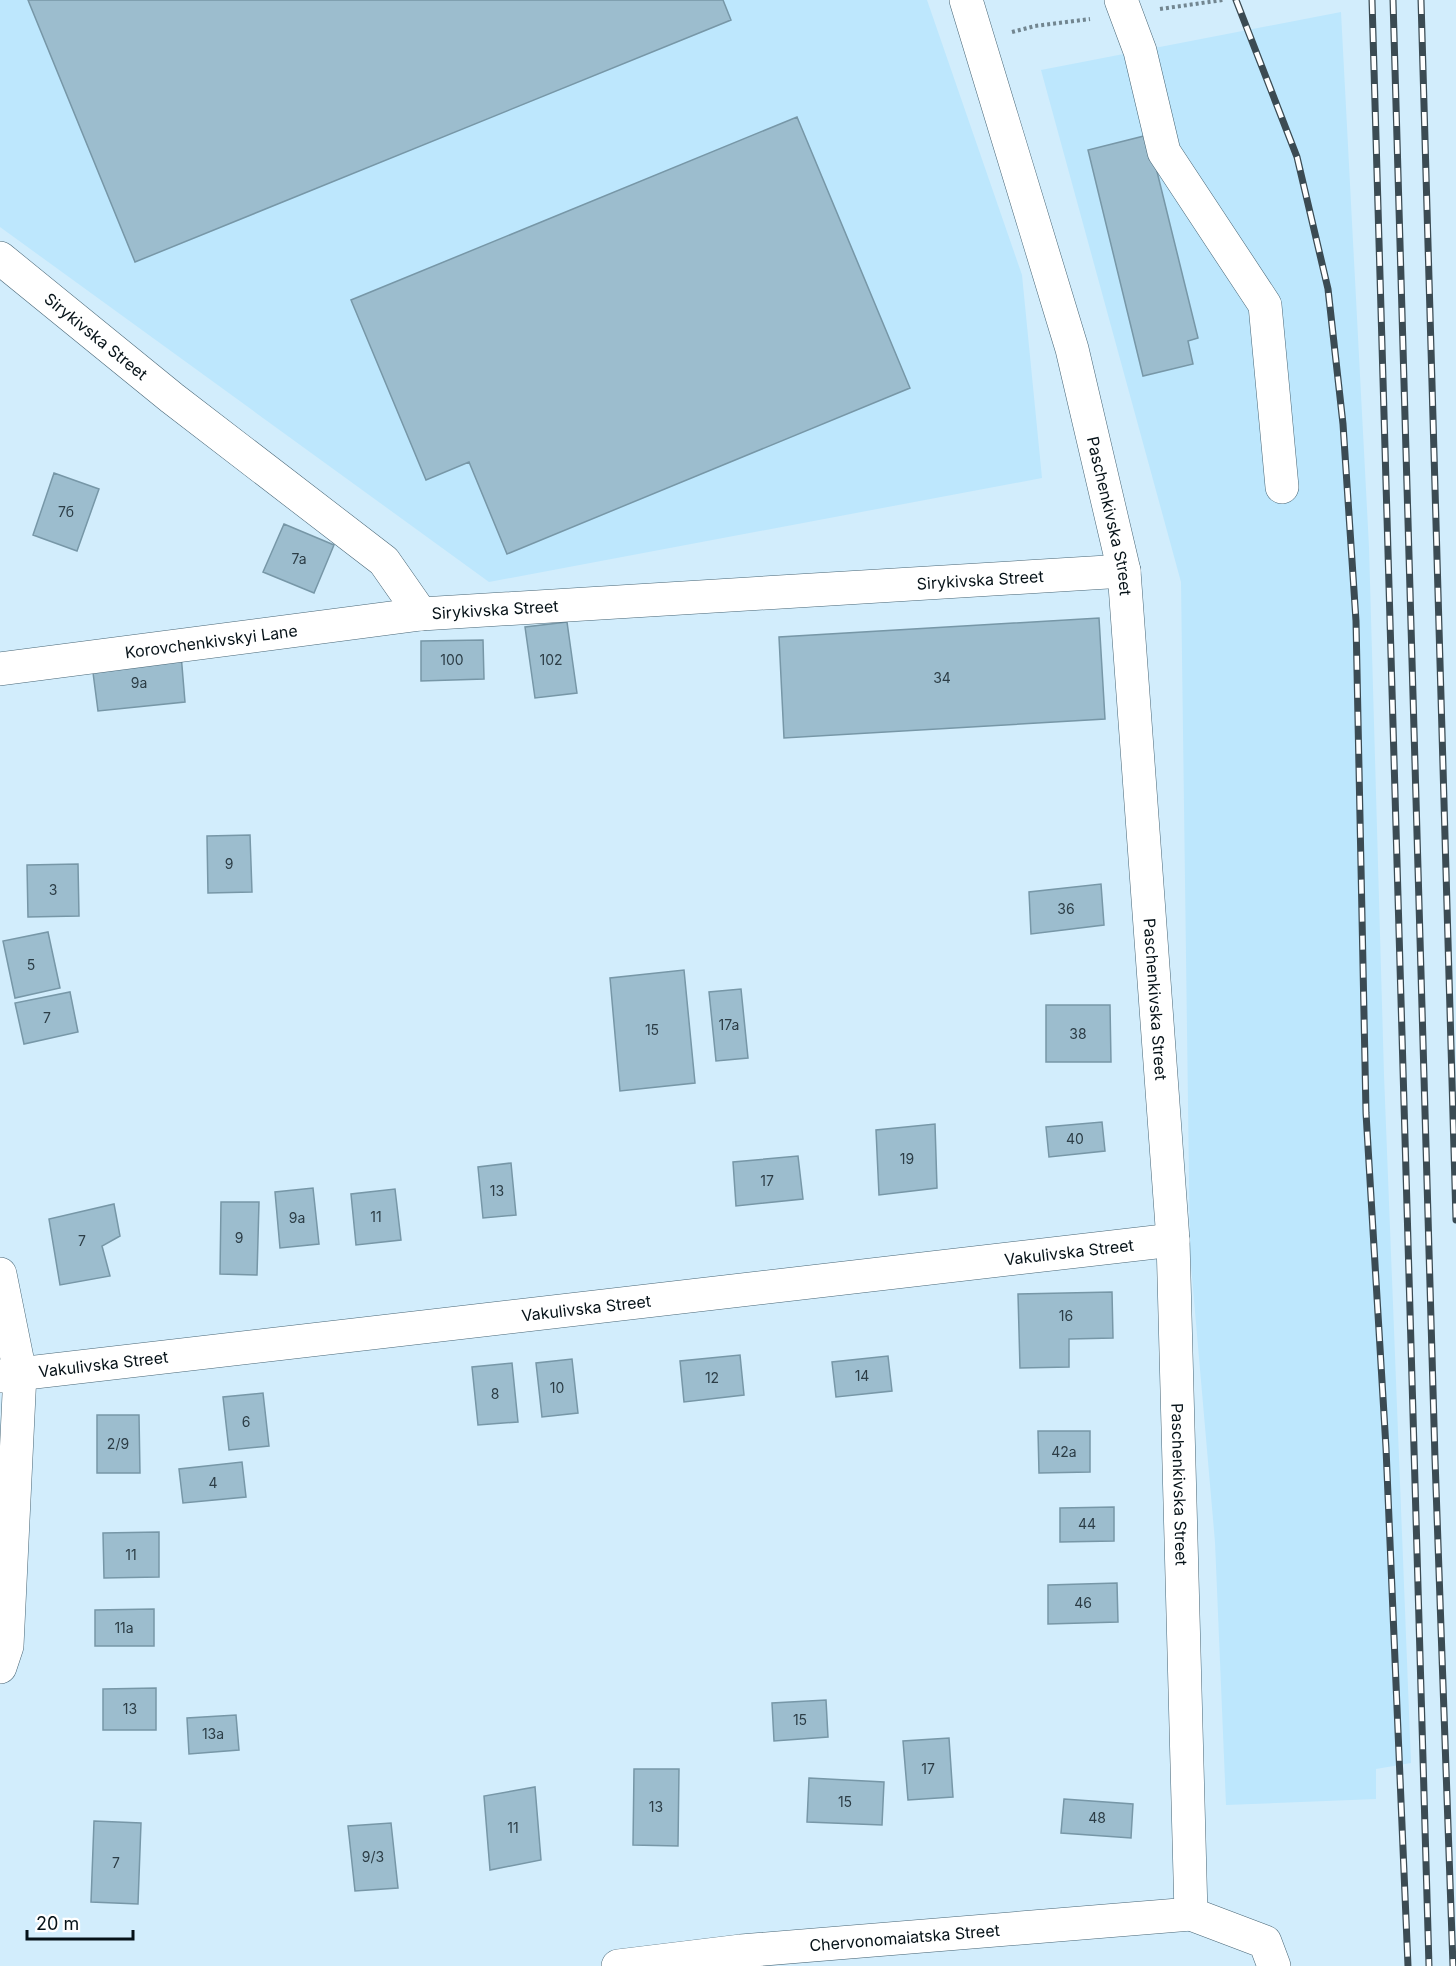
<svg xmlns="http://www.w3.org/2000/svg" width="1456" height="1966" font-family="Inter,sans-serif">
  <rect width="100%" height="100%" fill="#d2edfc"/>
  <path fill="#bde7fd" d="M0 0H927L1022 275 1042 478 489 582 0 227Z
    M1341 12 1369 547 1384 1075 1411 1763 1376 1769V1799L1226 1805 1215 1542 1190 1254 1181 582 1041 70Z"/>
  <path fill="#9cbdce" stroke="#7797a7" stroke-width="1.5" d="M28 0H723L731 20 135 262Z
    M797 117 910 388 507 554 469 462 426 480 351 300Z
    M1148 135 1198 338 1188 341 1193 364 1143 376 1088 150Z
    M54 473 99 489 77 551 33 535Z
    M284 524 334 545 314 593 263 572Z
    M1099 618 1105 719 784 738 779 637Z
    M567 622 577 693 535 698 525 627Z
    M483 640 484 679 421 681V641Z
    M181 654 185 702 98 711 92 665Z
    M250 835 252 892 208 893 207 836Z
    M78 864 79 916 28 917 27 865Z
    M1101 884 1104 925 1031 934 1029 892Z
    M48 932 60 988 15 998 3 941Z
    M684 970 695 1083 620 1091 610 978Z
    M741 989 748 1058 716 1061 709 992Z
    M70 992 78 1032 24 1044 15 1003Z
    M1046 1005H1110L1111 1062H1046Z
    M1102 1122 1105 1151 1049 1157 1046 1127Z
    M935 1124 937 1188 879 1195 876 1130Z
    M798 1156 803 1199 736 1206 733 1162Z
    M511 1163 516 1215 483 1218 478 1167Z
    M313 1188 319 1244 280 1248 275 1192Z
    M395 1189 401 1240 356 1245 351 1194Z
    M221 1202H259L257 1275 220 1274Z
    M114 1204 120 1236 102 1246 110 1276 60 1285 49 1219Z
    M1112 1292 1113 1338 1069 1339V1367L1020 1368 1018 1294Z
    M740 1355 744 1395 684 1402 680 1361Z
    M888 1356 892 1391 836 1397 832 1362Z
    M572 1359 578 1413 542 1417 536 1363Z
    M512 1363 518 1422 478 1425 472 1367Z
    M263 1393 269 1446 229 1450 223 1397Z
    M97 1415H139L140 1473H97Z
    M1038 1431H1090V1472L1039 1473Z
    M242 1462 246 1497 183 1503 179 1469Z
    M1114 1507V1541L1060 1542V1508Z
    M159 1532V1577L104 1578 103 1533Z
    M1117 1583 1118 1622 1048 1624V1585Z
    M154 1609V1646H95V1610Z
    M156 1688V1730H103V1689Z
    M826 1700 828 1737 774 1741 772 1703Z
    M236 1715 239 1750 189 1754 187 1718Z
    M949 1738 953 1797 908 1800 903 1741Z
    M634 1769H679L678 1846 633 1845Z
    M809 1778 884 1782 882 1825 807 1822Z
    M535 1787 541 1860 490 1870 484 1796Z
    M1064 1799 1133 1804 1131 1838 1061 1833Z
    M94 1821 141 1823 138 1904 91 1902Z
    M391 1823 398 1888 355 1891 348 1826Z"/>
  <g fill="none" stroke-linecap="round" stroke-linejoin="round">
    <defs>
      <g id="minor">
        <path id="s1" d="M966 0 1072 349 1124 571 1173 1240 1191 1914 1265 1942 1274 1966"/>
        <path d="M1121 0 1140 51 1164 152 1265 305 1282 487"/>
        <path id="s2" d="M0 258 172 398 384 561 421 614 1124 571"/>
        <path id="s3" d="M0 669 421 614"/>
        <path d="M0 1274 20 1373 7 1646 0 1667"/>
        <path id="s4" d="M0 1376 1173 1240"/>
        <path id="s5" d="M618 1966 741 1951 1191 1914"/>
      </g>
    </defs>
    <use href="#minor" stroke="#486676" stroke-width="34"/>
    <path stroke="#728690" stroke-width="4" stroke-dasharray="3 3" stroke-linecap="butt" d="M1160 9 1223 0
      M1012 32 1035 26 1090 19"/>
    <use href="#minor" stroke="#fff" stroke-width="33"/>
    <defs>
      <path id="rail" d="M1236 0 1297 157 1328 289 1343 424 1356 621 1366 1113 1386 1448 1408 1966
        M1372 0 1429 1966
        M1393 0 1435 1459 1453 1966
        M1421 0 1456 1220"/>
    </defs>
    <use href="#rail" stroke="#3b4b53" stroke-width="7"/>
    <use href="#rail" stroke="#fff" stroke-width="4.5" stroke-dasharray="14" stroke-linecap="butt"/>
  </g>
  <g text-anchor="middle" stroke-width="5" stroke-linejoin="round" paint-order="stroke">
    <g font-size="14" fill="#2c3d46">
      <text x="66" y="517">7б</text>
      <text x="299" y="564">7а</text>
      <text x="452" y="665">100</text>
      <text x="551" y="665">102</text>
      <text x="942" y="683">34</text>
      <text x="139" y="688">9а</text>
      <text x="229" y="869">9</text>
      <text x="53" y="895">3</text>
      <text x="1066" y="914">36</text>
      <text x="31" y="970">5</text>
      <text x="47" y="1023">7</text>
      <text x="729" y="1030">17а</text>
      <text x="652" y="1035">15</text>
      <text x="1078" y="1039">38</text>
      <text x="1075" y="1144">40</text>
      <text x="907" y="1164">19</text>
      <text x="767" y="1186">17</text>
      <text x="497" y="1196">13</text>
      <text x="376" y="1222">11</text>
      <text x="297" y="1223">9а</text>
      <text x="239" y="1243">9</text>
      <text x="82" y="1246">7</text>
      <text x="1066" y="1321">16</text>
      <text x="862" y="1381">14</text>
      <text x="712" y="1383">12</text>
      <text x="557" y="1393">10</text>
      <text x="495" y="1399">8</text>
      <text x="246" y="1427">6</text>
      <text x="118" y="1449">2/9</text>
      <text x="1064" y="1457">42а</text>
      <text x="213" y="1488">4</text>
      <text x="1087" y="1529">44</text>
      <text x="131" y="1560">11</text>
      <text x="1083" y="1608">46</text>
      <text x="124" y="1633">11а</text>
      <text x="130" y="1714">13</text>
      <text x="800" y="1725">15</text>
      <text x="213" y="1739">13а</text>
      <text x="928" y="1774">17</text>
      <text x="845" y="1807">15</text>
      <text x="656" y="1812">13</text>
      <text x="1097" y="1823">48</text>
      <text x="513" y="1833">11</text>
      <text x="373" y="1862">9/3</text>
      <text x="116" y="1868">7</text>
    </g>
    <g font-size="16" fill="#061218" stroke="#fff">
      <text dy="6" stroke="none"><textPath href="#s2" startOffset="124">Sirykivska Street</textPath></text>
      <text dy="6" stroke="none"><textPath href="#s1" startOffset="536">Paschenkivska Street</textPath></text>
      <text dy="6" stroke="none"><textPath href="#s2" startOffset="1114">Sirykivska Street</textPath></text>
      <text dy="6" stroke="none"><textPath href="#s2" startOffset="628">Sirykivska Street</textPath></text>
      <text dy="6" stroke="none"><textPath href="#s3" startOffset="213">Korovchenkivskyi Lane</textPath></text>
      <text dy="6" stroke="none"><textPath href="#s1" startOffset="1022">Paschenkivska Street</textPath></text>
      <text dy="6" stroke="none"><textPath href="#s4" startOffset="1076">Vakulivska Street</textPath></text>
      <text dy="6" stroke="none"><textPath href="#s4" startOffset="590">Vakulivska Street</textPath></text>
      <text dy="6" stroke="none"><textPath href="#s4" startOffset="104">Vakulivska Street</textPath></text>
      <text dy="6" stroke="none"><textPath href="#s1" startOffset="1508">Paschenkivska Street</textPath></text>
      <text dy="6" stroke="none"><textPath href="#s5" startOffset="288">Chervonomaiatska Street</textPath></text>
    </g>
  </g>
  <path d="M27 1930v9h106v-9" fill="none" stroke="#061218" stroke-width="3"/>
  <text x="36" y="1930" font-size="18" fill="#061218" stroke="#ffffff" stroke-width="4.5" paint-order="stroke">20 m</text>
</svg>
